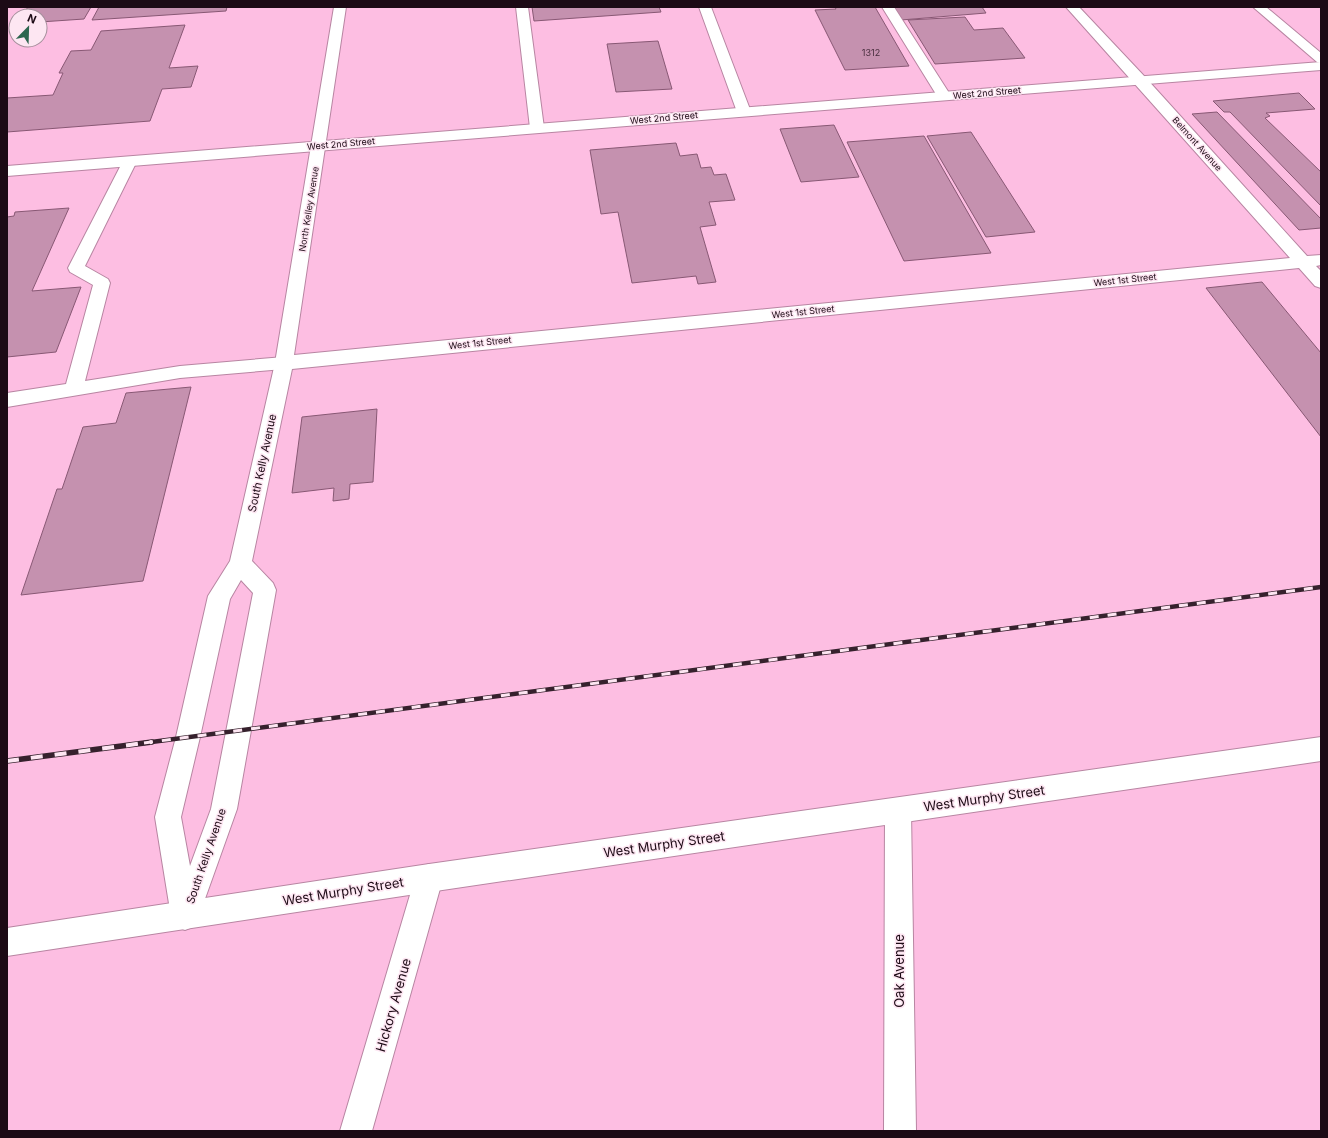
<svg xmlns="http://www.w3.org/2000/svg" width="1328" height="1138" font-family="Inter,sans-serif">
  <rect width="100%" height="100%" fill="#fed1ea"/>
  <path fill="#fdbee2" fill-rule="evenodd" d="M7 7H1321V1131H7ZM16 16H40V40H16Z"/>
  <path fill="#c591af" stroke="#885874" d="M28 7H91L84 19 40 22V16H22Z
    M99 7H227L226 11 92 20Z
    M532 7H659L661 12 534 21Z
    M835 7H875L909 66 845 70 815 10 836 9Z
    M894 7H982L986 13 901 20Z
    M965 17 974 30 1003 28 1025 58 935 64 908 20Z
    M185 25 169 68 198 66 191 87 162 89 150 121 7 132V98L53 95 63 73H59L71 51 91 50 101 31Z
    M658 41 672 89 616 92 607 44Z
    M1299 93 1315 109 1266 113 1270 116 1265 118 1321 172V206L1230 112H1224L1213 101Z
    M1217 112 1321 219V228L1299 230 1192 114Z
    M834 125 859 177 801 182 780 129Z
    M971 132 1035 232 986 237 927 136Z
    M924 136 991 253 904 261 847 142Z
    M676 143 680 156 697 154 701 168 711 167 714 175 726 174 735 200 709 202 716 225 700 227 716 282 698 284 696 276 632 283 618 212 601 214 590 150Z
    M69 208 32 291 81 287 56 352 7 357V217L14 216 15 212Z
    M1262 282 1321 353V437L1206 288Z
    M191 387 143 581 21 595 57 489H62L83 427 116 423 126 393Z
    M377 409 373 482 350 484 349 499 333 501 334 488 292 493 302 417Z"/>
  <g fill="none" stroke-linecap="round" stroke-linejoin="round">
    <defs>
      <path id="service" d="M516 7H528L544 128 542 131H532L530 128Z
        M882 7H894L951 96 949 99H939Z
        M1253 7H1266L1321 53V63L1317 62Z
        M130 157 135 158 137 161 85 266 108 279 110 283 85 381 180 366 284 357 290 359 293 363 290 367 284 369 180 378 7 407V393L66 384 93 285 70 272 68 268 123 161 125 158Z"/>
      <path id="minor" d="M334 7H346L294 355 1290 258 1066 7H1079L1145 77 1307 256 1321 255V265L1316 266 1321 271V288L1315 286 1299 268 292 369 252 561 273 583 276 590 237 809 196 924 195 926 185 930 175 926 171 916 155 817 176 737 208 596 230 561 275 363ZM241 580 253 593 211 809 190 866 181 817 200 737 230 599Z
        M699 7H711L751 112 749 115 744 116 739 115 737 112Z
        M898 798 907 802 911 811 916 1131H884L885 811 889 802Z
        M429 864 439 868 443 878 372 1131H340L415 878 419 868Z"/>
      <path id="tertiary" d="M1321 737V761L429 892 7 956V928L429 864Z"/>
      <path id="primary" d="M1321 62V70L7 176V166Z"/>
    </defs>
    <use href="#service" stroke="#b885a2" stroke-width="2"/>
    <use href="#minor" stroke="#b885a2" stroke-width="2"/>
    <use href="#tertiary" stroke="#b885a2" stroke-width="2"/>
    <use href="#primary" stroke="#b885a2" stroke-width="2"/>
    <use href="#service" fill="#fff" fill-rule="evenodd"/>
    <use href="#minor" fill="#fff" fill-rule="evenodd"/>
    <use href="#tertiary" fill="#fff" fill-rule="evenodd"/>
    <use href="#primary" fill="#fff" fill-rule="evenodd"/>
    <defs>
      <path id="rail-far1" d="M144 743 1321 587"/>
      <path id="rail" d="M7 761 152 742"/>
    </defs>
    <use href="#rail-far1" stroke="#36212d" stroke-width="4.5"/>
    <use href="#rail" stroke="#36212d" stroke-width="5.5"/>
    <use href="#rail-far1" stroke="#fde6f2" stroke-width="3" stroke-dasharray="9" stroke-linecap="butt"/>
    <use href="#rail" stroke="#fde6f2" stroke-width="4" stroke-dasharray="12" stroke-linecap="butt"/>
  </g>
  <g text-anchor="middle" stroke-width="3" stroke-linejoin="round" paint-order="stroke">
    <g font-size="9" fill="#462c3c">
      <text x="871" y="56">1312</text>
    </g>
    <g font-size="9" fill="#1c0a15" stroke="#fde6f2">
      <text transform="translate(987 93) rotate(-5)" y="3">West 2nd Street</text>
      <text transform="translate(664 118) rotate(-5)" y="3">West 2nd Street</text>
      <text transform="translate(341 144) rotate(-5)" y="3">West 2nd Street</text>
      <text transform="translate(1197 144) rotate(48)" y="3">Belmont Avenue</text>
      <text transform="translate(309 209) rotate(-81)" y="3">North Kelley Avenue</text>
      <text transform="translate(1125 280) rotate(-6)" y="3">West 1st Street</text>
      <text transform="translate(803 312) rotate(-6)" y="3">West 1st Street</text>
      <text transform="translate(480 343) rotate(-6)" y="3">West 1st Street</text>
    </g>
    <g font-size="11" fill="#1c0a15" stroke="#fde6f2">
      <text transform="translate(262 463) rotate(-78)" y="4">South Kelly Avenue</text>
      <text transform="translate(206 856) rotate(-71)" y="4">South Kelly Avenue</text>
    </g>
    <g font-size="13" fill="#1c0a15" stroke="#fde6f2">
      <text transform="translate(984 798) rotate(-8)" y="5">West Murphy Street</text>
      <text transform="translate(664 844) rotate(-8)" y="5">West Murphy Street</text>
      <text transform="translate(343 891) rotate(-9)" y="5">West Murphy Street</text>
      <text transform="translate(899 971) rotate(-90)" y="5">Oak Avenue</text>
      <text transform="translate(393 1005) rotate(-74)" y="5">Hickory Avenue</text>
    </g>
  </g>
  <rect width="1328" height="1138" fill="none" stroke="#1c0a15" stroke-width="16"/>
  <g transform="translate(28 28) rotate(23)"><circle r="19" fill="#fde6f2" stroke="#a38e9a"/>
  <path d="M0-3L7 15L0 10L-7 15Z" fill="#2d664f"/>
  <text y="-6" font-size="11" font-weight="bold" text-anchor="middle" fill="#1c0a15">N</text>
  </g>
</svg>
